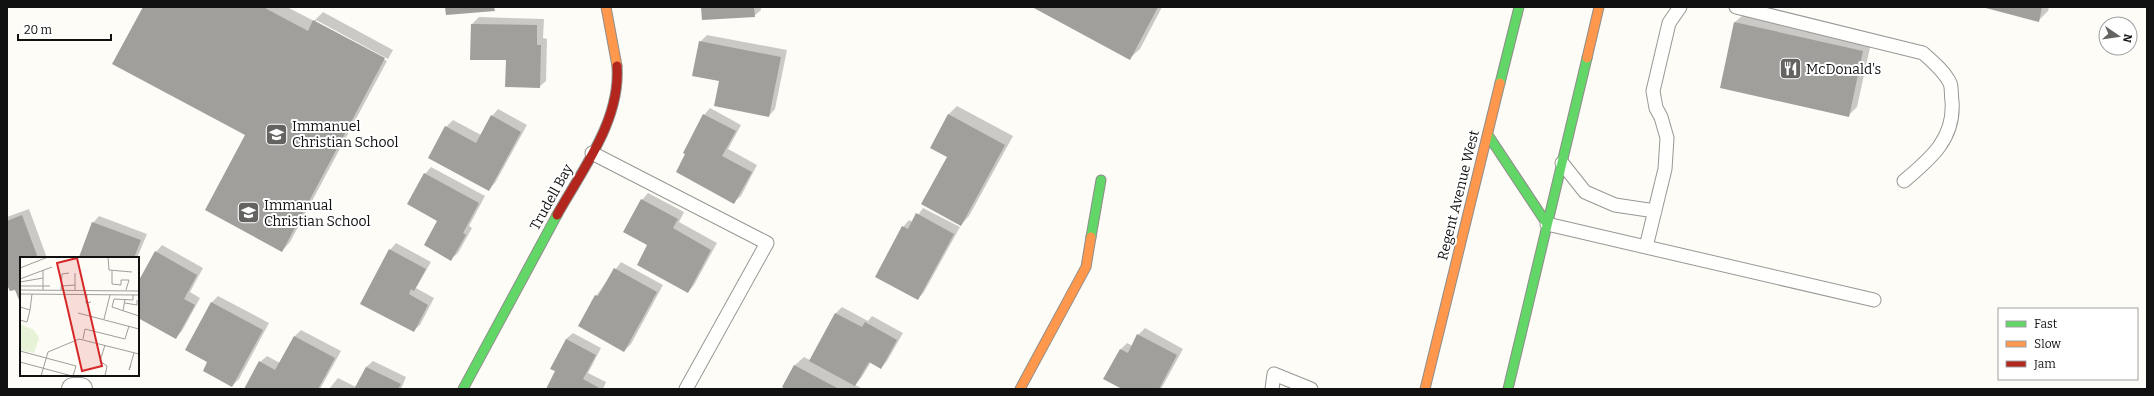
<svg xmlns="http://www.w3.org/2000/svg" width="2154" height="396" font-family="Bitter,serif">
  <rect width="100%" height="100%" fill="#fdfcf7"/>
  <path fill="#0003" d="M144 7H287L314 21 323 12 393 50 388 59 316 20V22L387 61 290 242 282 251 247 135Z
    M702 7H761V10L754 16Z
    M1034 7H1162L1140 49 1130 58Z
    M1984 7H2049L2048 11 2039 20Z
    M1744 14 1871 43 1857 107 1848 116 1735 22Z
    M479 17 544 19 543 38 547 39 546 81 539 87 507 59H471L472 24Z
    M707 35 787 50 775 109 769 116 720 80 700 42Z
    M957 106 1013 136 969 216 961 225 948 156 931 147 949 114Z
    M710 108 741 125 728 149 757 165 741 196 734 202 704 115Z
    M498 109 527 125 495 183 488 190 429 158 446 127 453 120 481 135 492 116Z
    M431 167 485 196 469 226 472 228 458 253 451 259 425 174Z
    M648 193 684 212 679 222 717 243 694 285 688 292 649 245 642 200Z
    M923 208 960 227 924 292 918 299 903 227 909 220 913 222Z
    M29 209 47 258H21V302L16 288 7 284V217Z
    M99 216 147 234 137 258 80 257 93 223Z
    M396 243 431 262 416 288 434 298 420 325 413 331 390 250Z
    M162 245 203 268 190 292 200 298 182 331 175 338 138 317V284L156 252Z
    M621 262 663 285 631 344 624 351 596 296Z
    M218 296 269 323 239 379 232 386 209 362 211 303Z
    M842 307 868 321 872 316 903 333 887 361 881 368 871 362 861 378 855 385 863 389H787L784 387 795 365 804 357 810 360 836 313Z
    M1145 328 1183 349 1161 389H1124L1105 379 1121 349 1127 343 1133 346 1138 335Z
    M301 330 341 351 320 389H245L260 362 267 356 280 363 295 336Z
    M573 333 601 348 588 373 606 382 603 389H547L557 371 566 339Z
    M373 361 406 377 401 389H329L338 378 356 387 366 367Z"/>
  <path fill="#a19f9c" d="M143 7H263L308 31 313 20 385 58 282 252 205 210 245 135 112 64Z
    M445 7H494L495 11 446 15Z
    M701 7H754L755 17 702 20Z
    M1032 7H1158L1130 60Z
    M1982 7H2042L2039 22Z
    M1734 22 1863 51 1849 117 1720 88Z
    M471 24 537 25V45H541L540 88 505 87 506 60H470Z
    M699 41 781 57 769 117 714 106 719 81 692 76Z
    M703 114 736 131 722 156 752 172 734 204 676 172 685 154 683 153Z
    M948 114 1005 145 961 226 921 204 947 157 930 148Z
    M491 115 521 132 489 191 428 158 445 126 476 143Z
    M424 173 479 203 463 233 466 235 451 261 424 245 437 221 407 204Z
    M641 199 678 219 673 228 711 250 688 293 637 265 647 245 623 232Z
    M916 213 954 234 918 300 875 277 902 226 908 229Z
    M22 215 38 258H21V305L15 290 10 291 7 285V221Z
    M92 222 141 240 134 258 79 257Z
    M389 249 426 269 414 291 411 289 409 294 428 305 414 332 360 304Z
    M155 251 197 275 184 299 195 305 176 339 138 318V282Z
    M614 268 657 292 624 352 578 326 595 295 598 296Z
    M211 302 263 330 232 387 203 371 207 362 185 350Z
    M835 313 862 327 865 322 897 340 881 369 869 362 855 386 809 361Z
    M1137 334 1177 355 1159 389H1122L1103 379 1120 349 1128 353Z
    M294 336 335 358 318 389H244L259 361 275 370Z
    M566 339 596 355 583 379 601 389H546L555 371 550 369Z
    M794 365 839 389H785L782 387Z
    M366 367 401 384 398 389H354Z"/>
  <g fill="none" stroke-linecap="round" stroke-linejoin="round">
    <defs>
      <path id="lane" d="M1736 7 1923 53C1932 61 1944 71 1950 83 1952 88 1951 96 1952 101 1955 139 1930 159 1904 181
        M592 153 767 243 686 389
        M1562 163 1585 192 1615 205 1655 211
        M1547 224 1874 300
        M1646 247 1665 169 1667 138 1661 117 1656 108 1653 91 1669 23 1680 7
        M1272 389 1274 374 1311 389"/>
      <path id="street" d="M73 389H81"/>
      <path id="fast" d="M1500 83 1519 7
        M1488 135 1547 224
        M1091 237 1101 180
        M463 389 557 215
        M1508 389 1587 58"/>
      <path id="slow" d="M606 7 617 66
        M1587 58 1599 7
        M1020 389 1086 267 1091 237
        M1425 389 1500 83"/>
      <path id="jam" d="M557 215C582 170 621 120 617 66"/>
    </defs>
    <use href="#lane" stroke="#979795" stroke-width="15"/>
    <use href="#street" stroke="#979795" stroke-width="24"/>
    <use href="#fast" stroke="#8e8d8b" stroke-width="11"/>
    <use href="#slow" stroke="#8e8d8b" stroke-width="11"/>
    <use href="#jam" stroke="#8e8d8b" stroke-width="11"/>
    <use href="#lane" stroke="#fffffe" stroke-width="13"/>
    <use href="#street" stroke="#fffffe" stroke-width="22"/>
    <use href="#fast" stroke="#63d668" stroke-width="9"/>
    <use href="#slow" stroke="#ff974d" stroke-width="9"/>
    <use href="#jam" stroke="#b3261e" stroke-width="9"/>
  </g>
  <defs>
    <symbol id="restaurant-square" viewBox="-11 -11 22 22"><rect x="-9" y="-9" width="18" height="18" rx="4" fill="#646362" stroke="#fff"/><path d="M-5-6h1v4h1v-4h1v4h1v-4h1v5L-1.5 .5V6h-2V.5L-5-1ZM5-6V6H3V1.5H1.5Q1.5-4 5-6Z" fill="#fff"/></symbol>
    <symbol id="school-square" viewBox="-11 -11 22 22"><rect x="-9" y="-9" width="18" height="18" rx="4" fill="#646362" stroke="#fff"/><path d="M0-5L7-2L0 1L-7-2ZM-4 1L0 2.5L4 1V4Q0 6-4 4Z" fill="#fff"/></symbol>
  </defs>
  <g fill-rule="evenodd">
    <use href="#restaurant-square" x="1778" y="56" width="25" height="25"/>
    <use href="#school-square" x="264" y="122" width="25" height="25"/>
    <use href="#school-square" x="236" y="200" width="25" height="25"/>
  </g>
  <g text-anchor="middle" stroke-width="4" stroke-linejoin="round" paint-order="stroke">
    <g font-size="14" fill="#111" stroke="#fff" text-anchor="start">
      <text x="1806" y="74">McDonald's</text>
      <text x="292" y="131">Immanuel<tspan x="292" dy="16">Christian School</tspan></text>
      <text x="264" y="210">Immanual<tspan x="264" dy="16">Christian School</tspan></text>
    </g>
    <g font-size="14" fill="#111" stroke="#fff">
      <text transform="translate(1458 195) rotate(-76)" y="5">Regent Avenue West</text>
      <text transform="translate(551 197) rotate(-61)" y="5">Trudell Bay</text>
    </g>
  </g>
  <g transform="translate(20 257)">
    <rect width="119" height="119" fill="#fdfcf7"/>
    <path d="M0 67 14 73 19 81 14 96 0 93Z" fill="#e7f3d7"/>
    <path d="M1 71 11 73 17 81 15 87 9 80 0 79Z" fill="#e7f3d7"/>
    <path fill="none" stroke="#9f9e9b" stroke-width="1" d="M88 0 89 13 112 15M0 11 28 0M23 13V33M92 14V27L101 28V23H109L106 33M0 22 32 10M0 25 23 21M0 29H30M42 29 55 28M0 33 119 34M41 33 42 17 49 16M55 34V16M0 37 119 38M67 38 66 46 71 45M113 38V43L94 42 92 50 119 59M105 46 117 48V43M0 50 10 53 12 37M103 54 105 42M58 56 119 72M84 62 90 38M0 63 7 65 10 53M63 82 65 72 105 82 109 69M85 88 80 104 87 109 85 119M0 94 56 109 53 119M0 105 52 119M111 108 109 113 114 96M21 119 28 95 59 82 119 97"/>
    <path fill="#d62828" fill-opacity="0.15" stroke="#d62828" stroke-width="2" d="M57 1 82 109 62 114 37 6Z"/>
    <rect width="119" height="119" fill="none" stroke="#111" stroke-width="2"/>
  </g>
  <rect width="2154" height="396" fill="none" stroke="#111111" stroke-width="16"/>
  <rect x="1998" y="308" width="140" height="72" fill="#ffffff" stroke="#a0a0a0"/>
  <rect x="2006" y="321" width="20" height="6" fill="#63d668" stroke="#a0a0a0"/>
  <text x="2034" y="328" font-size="12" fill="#111111">Fast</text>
  <rect x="2006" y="341" width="20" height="6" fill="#ff974d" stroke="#a0a0a0"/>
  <text x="2034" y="348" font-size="12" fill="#111111">Slow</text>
  <rect x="2006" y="361" width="20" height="6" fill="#b3261e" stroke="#a0a0a0"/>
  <text x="2034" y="368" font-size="12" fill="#111111">Jam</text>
  <g transform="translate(2118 36) rotate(103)"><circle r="19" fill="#ffffff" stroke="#a0a0a0"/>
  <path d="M0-3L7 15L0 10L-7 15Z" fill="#646362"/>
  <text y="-6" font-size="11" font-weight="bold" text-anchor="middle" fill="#111111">N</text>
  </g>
  <path d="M18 34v6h93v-6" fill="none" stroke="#111111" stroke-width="2"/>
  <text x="24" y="34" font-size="12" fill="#111111" stroke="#ffffff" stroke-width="3" paint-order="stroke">20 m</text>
</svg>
